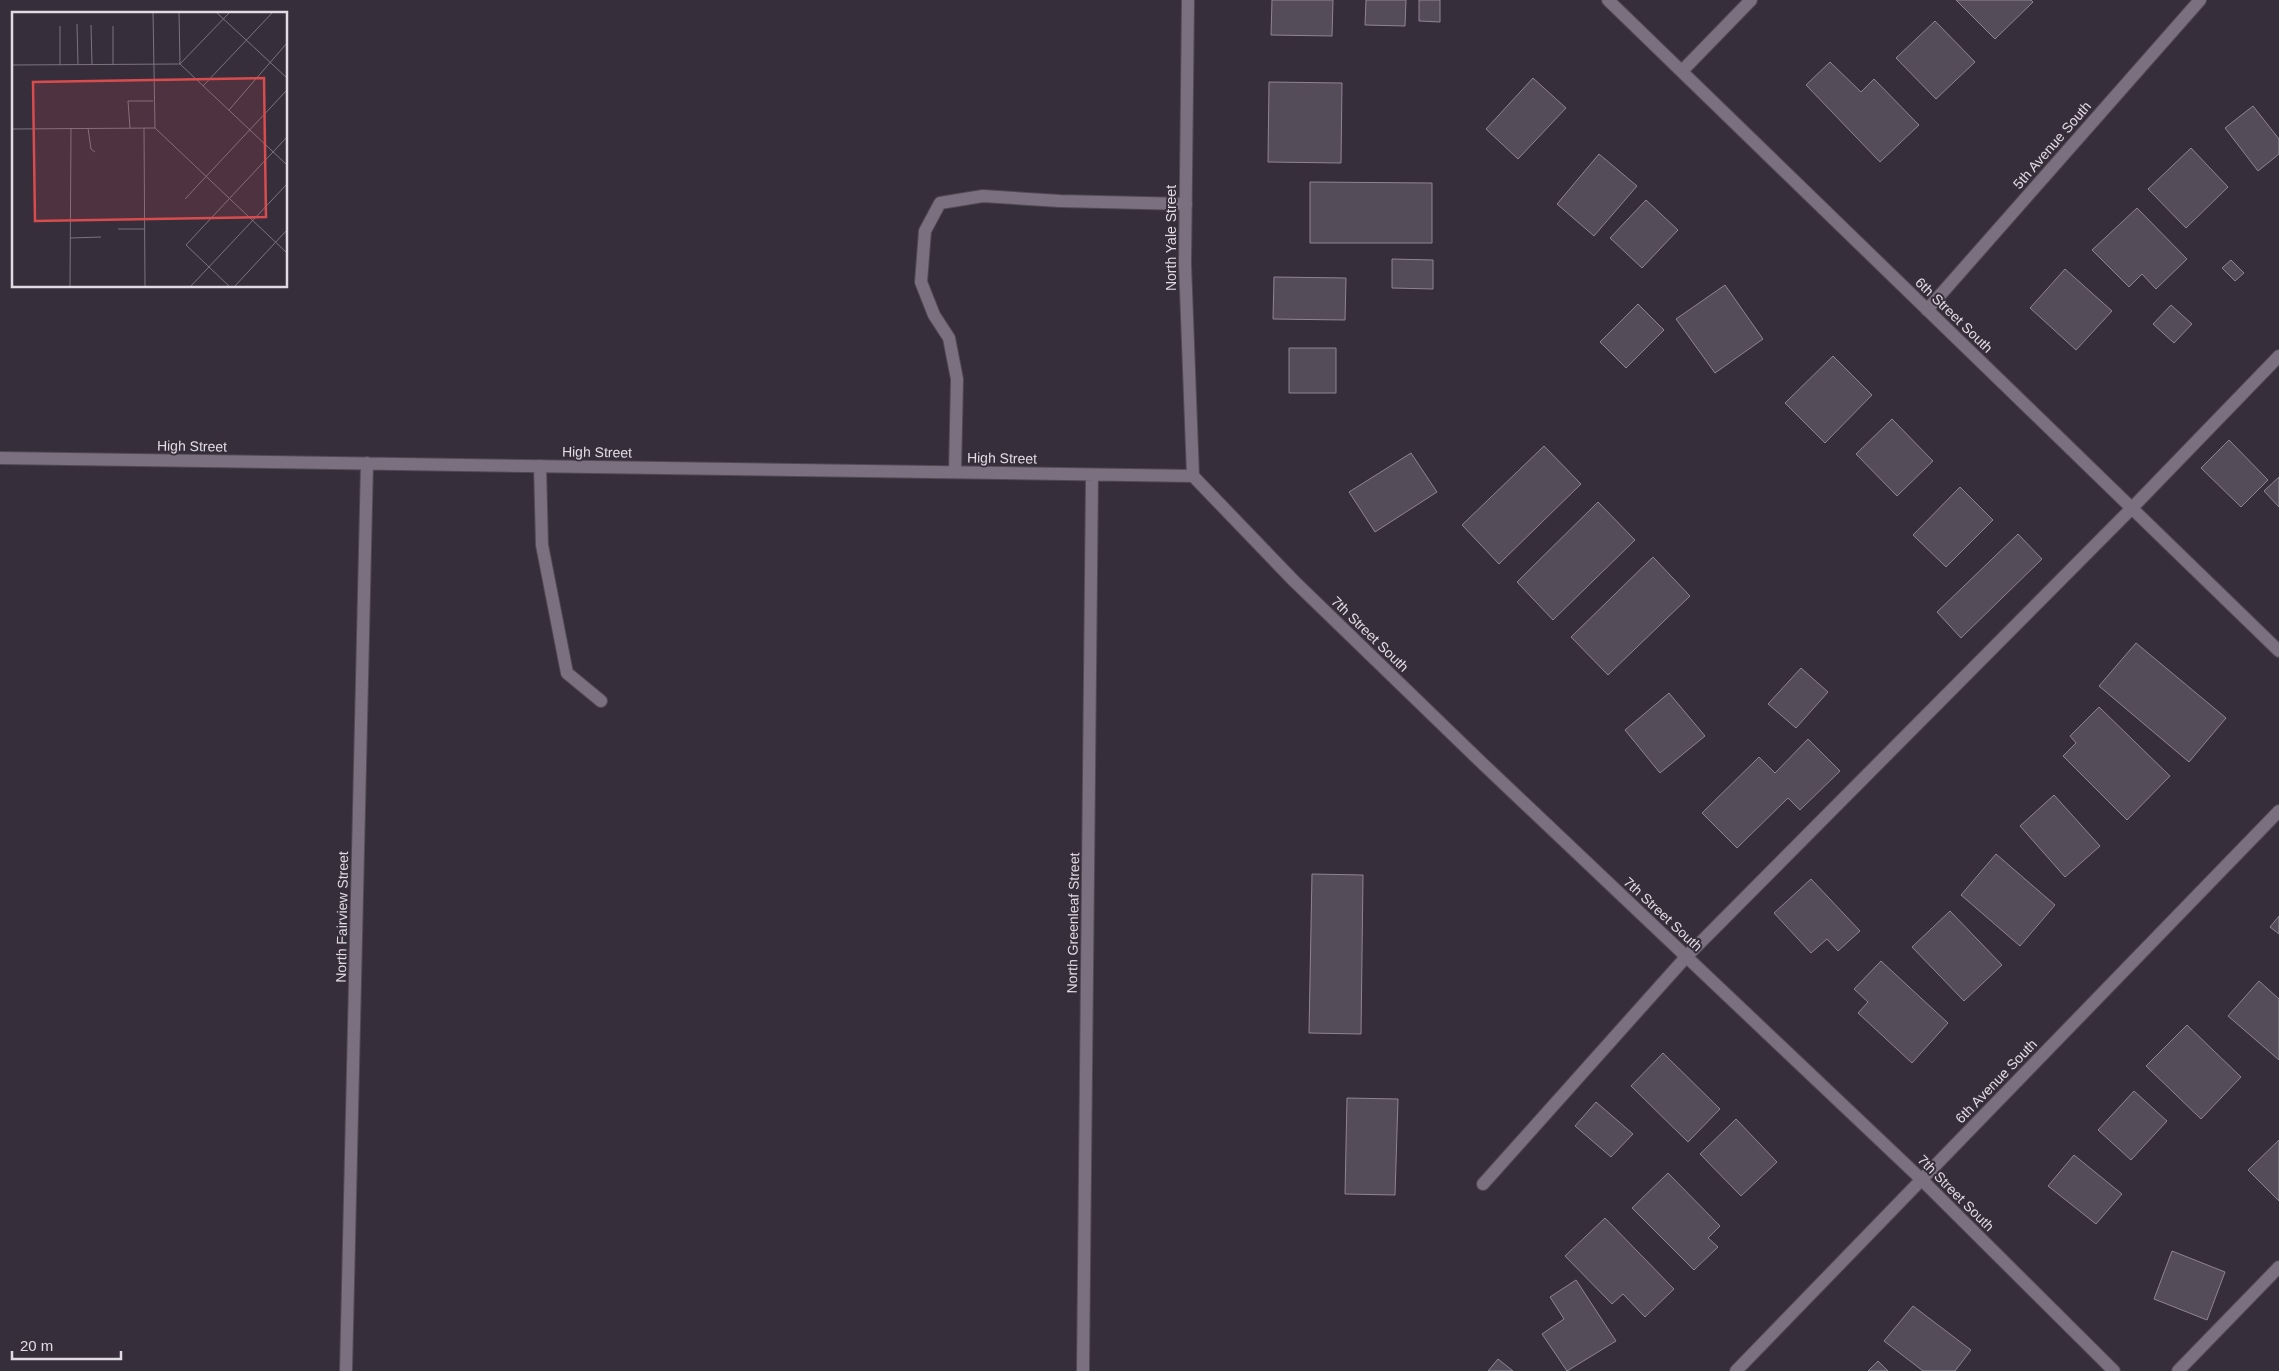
<svg xmlns="http://www.w3.org/2000/svg" width="2279" height="1371" font-family="Arial,sans-serif">
  <rect width="100%" height="100%" fill="#372e3c"/>
  <path fill="#554c5a" stroke="#8f8494" d="M1272 0H1333L1332 36 1271 35Z
    M1366 0H1406L1405 26 1365 25Z
    M1419 0H1440V22L1419 21Z
    M1956 0H2031L2033 2 1995 39Z
    M1935 21 1975 62 1936 99 1896 58Z
    M1830 62 1861 92 1874 79 1919 125 1880 162 1806 85Z
    M1533 78 1566 108 1518 159 1486 129Z
    M1269 82 1342 83 1341 163 1268 162Z
    M2253 106 2279 139V154L2258 171 2225 128Z
    M2191 148 2228 187 2186 228 2148 189Z
    M1599 154 1637 186 1594 236 1557 204Z
    M1310 182 1432 183V243H1310Z
    M1646 200 1678 230 1642 268 1610 238Z
    M2137 208 2187 259 2156 289 2142 274 2129 287 2092 250Z
    M1392 259 1433 260V289L1392 288Z
    M2231 260 2244 273 2235 281 2222 268Z
    M2065 269 2112 311 2076 350 2030 308Z
    M1274 277 1346 278 1345 320 1273 319Z
    M1725 285 1763 339 1715 373 1676 319Z
    M1638 304 1664 330 1626 368 1600 342Z
    M2171 305 2192 324 2174 343 2153 324Z
    M1289 348H1336V393H1289Z
    M1833 356 1872 395 1825 443 1785 403Z
    M1892 419 1933 461 1897 496 1856 454Z
    M2229 440 2268 480 2241 507 2201 468Z
    M1544 446 1581 484 1499 564 1462 525Z
    M1411 453 1437 492 1375 532 1349 492Z
    M2279 477V507L2264 491Z
    M1960 487 1993 520 1946 567 1913 535Z
    M1598 502 1635 540 1553 620 1517 582Z
    M2018 534 2042 559 1961 638 1937 612Z
    M1653 557 1690 596 1608 675 1571 637Z
    M2136 643 2226 718 2189 762 2099 686Z
    M1801 668 1828 692 1796 728 1768 704Z
    M1669 693 1705 736 1660 773 1625 730Z
    M2099 707 2170 776 2127 820 2063 756 2076 743 2070 736Z
    M1808 739 1840 771 1800 810 1788 798 1737 848 1702 813 1759 757 1775 773Z
    M2054 795 2100 846 2065 877 2020 826Z
    M1996 854 2055 905 2020 946 1961 895Z
    M1312 874 1363 875 1361 1034 1309 1033Z
    M1811 879 1860 931 1838 951 1827 939 1811 953 1774 913Z
    M1950 911 2002 965 1964 1001 1912 947Z
    M2279 916V934L2270 927Z
    M1881 961 1948 1023 1912 1063 1858 1013 1868 1002 1854 989Z
    M2259 981 2279 999V1060L2228 1016Z
    M2187 1025 2241 1077 2201 1119 2146 1066Z
    M1663 1053 1720 1109 1688 1142 1631 1086Z
    M2134 1091 2167 1121 2131 1160 2098 1130Z
    M1347 1098 1398 1099 1395 1195 1345 1194Z
    M1596 1102 1633 1134 1611 1157 1575 1126Z
    M1736 1119 1777 1162 1741 1196 1700 1154Z
    M2279 1140V1201L2248 1170Z
    M2074 1155 2122 1194 2096 1224 2048 1186Z
    M1668 1173 1720 1226 1708 1238 1718 1247 1694 1270 1632 1208Z
    M1605 1218 1674 1289 1645 1317 1623 1294 1612 1304 1565 1256Z
    M2172 1251 2225 1272 2207 1320 2154 1299Z
    M1576 1280 1616 1341 1567 1371 1542 1334 1564 1319 1550 1297Z
    M1913 1306 1971 1350 1955 1371H1923L1884 1341Z
    M1498 1359 1513 1371H1488Z
    M1878 1361 1888 1371H1868Z"/>
  <g fill="none" stroke-linecap="round" stroke-linejoin="round">
    <defs>
      <path id="service" d="M1682 71 1751 0
        M540 466 542 545 567 673 601 701
        M955 472 957 379 949 338 934 315 921 282 925 231 940 203 983 196 1060 201 1186 204
        M1483 1184 1686 957 2132 508 2279 356
        M2178 1371 2279 1267"/>
      <path id="minor" d="M1608 0 2279 651
        M1927 310 2200 0
        M0 458 1193 476
        M346 1371 367 463
        M1083 1371 1092 475
        M1736 1371 2279 811"/>
      <path id="secondary" d="M1188 0 1185 264 1193 476 1294 581 1483 764 1921 1179 2114 1371"/>
    </defs>
    <use href="#service" stroke="#514954" stroke-width="14"/>
    <use href="#minor" stroke="#514954" stroke-width="14"/>
    <use href="#secondary" stroke="#514954" stroke-width="14"/>
    <use href="#service" stroke="#7a707f" stroke-width="12"/>
    <use href="#minor" stroke="#7a707f" stroke-width="12"/>
    <use href="#secondary" stroke="#7a707f" stroke-width="12"/>
  </g>
  <g text-anchor="middle" stroke-width="4" stroke-linejoin="round" paint-order="stroke">
    <g font-size="14" fill="#e1dce4" stroke="#372e3c">
      <text transform="translate(2052 145) rotate(-49)" y="5">5th Avenue South</text>
      <text transform="translate(1171 238) rotate(-90)" y="5">North Yale Street</text>
      <text transform="translate(1954 315) rotate(44)" y="5">6th Street South</text>
      <text transform="translate(192 446) rotate(1)" y="5">High Street</text>
      <text transform="translate(597 452) rotate(1)" y="5">High Street</text>
      <text transform="translate(1002 458) rotate(1)" y="5">High Street</text>
      <text transform="translate(1370 634) rotate(44)" y="5">7th Street South</text>
      <text transform="translate(1663 914) rotate(43)" y="5">7th Street South</text>
      <text transform="translate(342 917) rotate(-89)" y="5">North Fairview Street</text>
      <text transform="translate(1073 923) rotate(-89)" y="5">North Greenleaf Street</text>
      <text transform="translate(1996 1081) rotate(-46)" y="5">6th Avenue South</text>
      <text transform="translate(1956 1193) rotate(45)" y="5">7th Street South</text>
    </g>
  </g>
  <g transform="translate(12 12)">
    <rect width="275" height="275" fill="#372e3c"/>
    <path fill="none" stroke="#7b747f" stroke-width="1" d="M141 0 143 116 275 241M167 0 168 52M204 0 275 66M65 12 66 53M79 13 80 53M48 14V53M101 14V53M168 52 275 153M168 52 218 0M0 53 168 52M191 74 261 0M217 98 275 31M76 116 79 137 83 140M118 116 116 89H141M132 116 133 275M0 117 143 116M173 187 275 78M106 217H133M58 226 89 225M58 275 59 116M178 275 275 172M218 275 174 233 275 125M222 275 275 218"/>
    <path fill="#d84c4e" fill-opacity="0.15" stroke="#d84c4e" stroke-width="2.5" d="M252 66 254 205 23 209 21 70Z"/>
    <rect width="275" height="275" fill="none" stroke="#e1dce4" stroke-width="2.5"/>
  </g>
  <path d="M12 1351v8h109v-8" fill="none" stroke="#e1dce4" stroke-width="2.5"/>
  <text x="20" y="1351" font-size="15" fill="#e1dce4" stroke="#372e3c" stroke-width="4" paint-order="stroke">20 m</text>
</svg>
